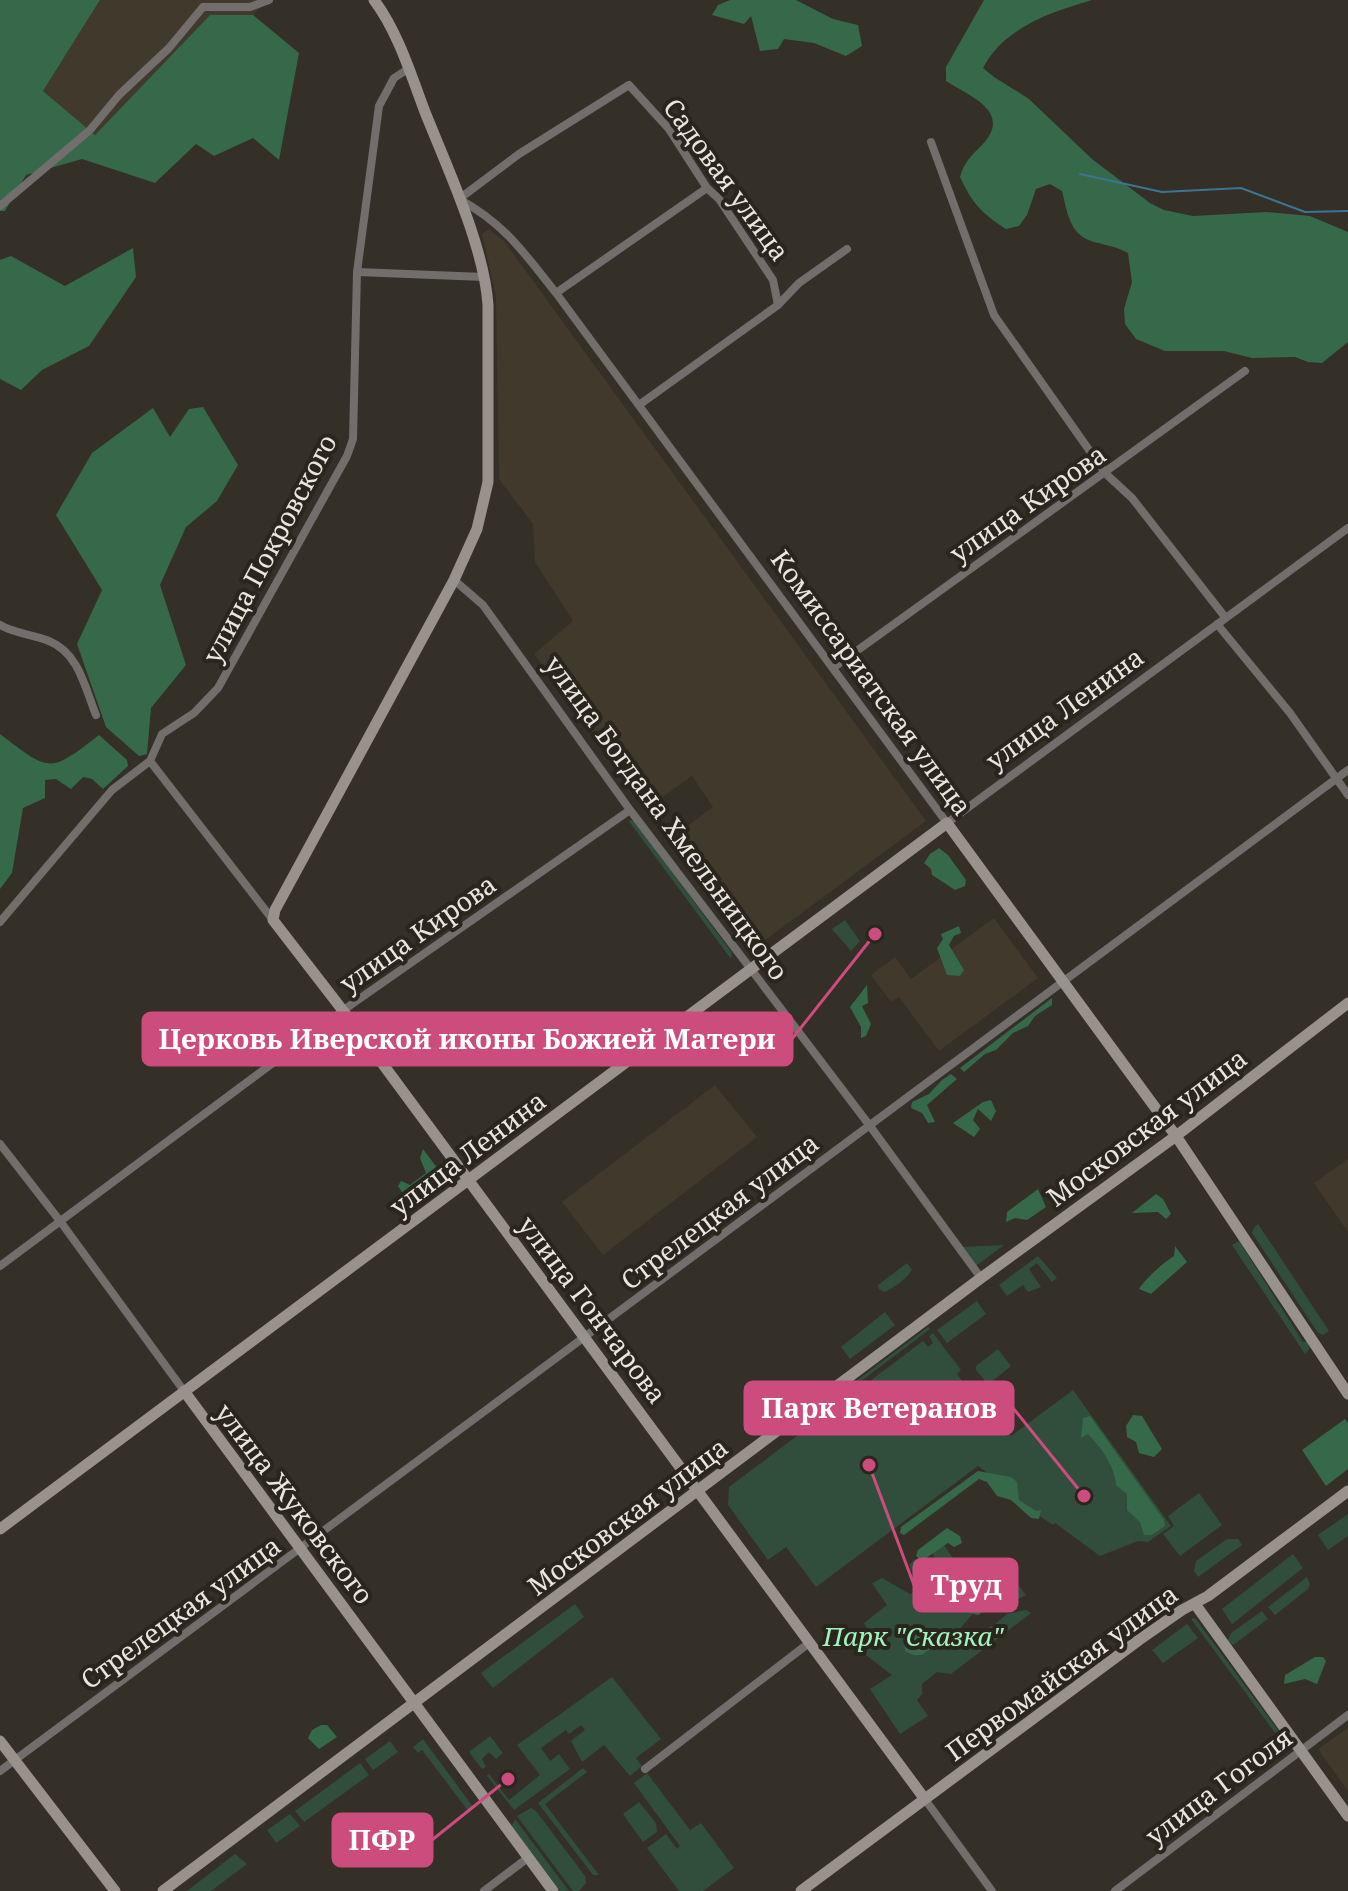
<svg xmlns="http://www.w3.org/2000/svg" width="1348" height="1891" font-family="'Noto Serif',serif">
  <rect width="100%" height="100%" fill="#342f27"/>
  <path fill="#41392b" d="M100 0H269L253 15H210L95 135 43 91Z
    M489 229 504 241 926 821 756 947 670 839 713 807 692 776 647 808 534 654 573 621 535 562 533 524 499 479 496 297 482 234Z
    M994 918 1038 978 939 1051 899 997 891 1002 871 975 895 957 911 979Z
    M715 1085 757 1137 603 1255 562 1202Z
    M1348 1159V1232L1314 1183Z
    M1348 1728V1791L1318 1749Z"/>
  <path fill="#314e3c" d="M628 820 634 821 732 953 731 959Z
    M845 920 860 941 851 951 832 929Z
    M1258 1224 1329 1331 1323 1335 1318 1333 1252 1233 1254 1228Z
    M1239 1241 1303 1342H1307L1310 1348 1305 1354 1232 1245Z
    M1004 1245 976 1266 962 1247Z
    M1038 1256 1057 1278 1052 1282 1037 1263 1029 1269 1041 1287 1028 1292 1023 1285 1007 1296 999 1285Z
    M907 1263 912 1270C906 1279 894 1288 884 1292L879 1289 878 1285Z
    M977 1301 986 1314 947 1343 937 1330Z
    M885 1312 895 1325 850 1359 841 1347Z
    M928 1327 930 1329 802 1426 800 1423Z
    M933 1333 961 1370 957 1374 977 1401 982 1397 1011 1436 1073 1390 1171 1526 1148 1542 1138 1541 1100 1556 1055 1523 1053 1525 1014 1499 1003 1484 978 1466 816 1587 786 1547 768 1560 728 1505 729 1487 923 1341 928 1347 933 1343 929 1336Z
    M998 1349 1011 1366 990 1383 986 1382 976 1370V1366Z
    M1199 1493 1222 1525 1180 1556 1163 1534 1174 1526 1168 1516Z
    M1348 1514V1536L1328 1550 1318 1535Z
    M940 1539 965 1576 985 1571 1019 1586 1026 1595 1011 1603 998 1596 990 1584 972 1596 964 1589 958 1604 976 1610 957 1632 966 1638 994 1625 1007 1614 1026 1610 1031 1613 951 1674 937 1672 922 1684V1694L917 1700 928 1716 900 1734 870 1689 892 1675 862 1652 870 1635 864 1623 887 1605 872 1583 882 1578 910 1594 920 1589 909 1565 915 1559 926 1567 935 1562 931 1546Z
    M1227 1539H1238L1242 1545 1198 1577 1194 1571 1196 1561Z
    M1293 1554 1303 1568 1232 1624 1222 1609Z
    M1307 1577 1310 1584 1308 1589 1275 1615 1268 1607Z
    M575 1604 584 1617 493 1688 481 1673Z
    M1262 1611 1268 1619 1233 1645 1228 1640 1231 1633Z
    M1195 1618 1289 1745 1287 1749 1191 1619Z
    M1187 1624 1198 1638 1163 1663 1152 1650Z
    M612 1677 661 1739 636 1758 642 1766 630 1776 604 1745 582 1762 571 1741 585 1730 581 1725 569 1734 566 1730 541 1748 550 1761 559 1754 570 1769 514 1810 487 1776 489 1774 509 1800 540 1775 517 1745Z
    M490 1736 503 1753 496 1759 489 1752 482 1759 486 1767 482 1769 469 1752Z
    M423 1739 474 1808 469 1812 422 1750 418 1753 413 1747Z
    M390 1741 398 1752 373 1770 365 1759Z
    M360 1763 369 1775 304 1822 295 1811Z
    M583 1768 587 1772 545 1804 599 1875H593L538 1803Z
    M647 1773 690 1830 701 1823 734 1868 703 1891H679L647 1848 666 1834 677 1849 680 1846 634 1783Z
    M639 1802 656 1823 657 1832 643 1842 623 1814Z
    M531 1808 536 1811 585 1876 586 1883 579 1891H573L517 1816Z
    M290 1814 300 1826 276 1843 267 1830Z
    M515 1819 569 1891H560L512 1826Z
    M235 1854 247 1864 211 1891H187Z"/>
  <path fill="#35694a" d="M0 0H100L43 91 95 135 210 15H253L299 53 279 160 253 138 214 156 196 144 155 183 82 159 26 175 5 211H0Z
    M730 0H796L833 19 858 25 862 46 846 56 814 43 784 39 778 49 760 51 751 16 744 24 712 15 718 5Z
    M984 0H1092C1052 12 1004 27 983 68L994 77 1029 99 1092 159 1150 203 1164 210 1193 216 1266 212 1310 216 1348 232V342L1322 363 1308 362 1295 357 1252 358 1224 351H1165L1136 339 1125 324 1124 309 1132 282 1128 253C1116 246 1104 245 1091 241 1069 233 1067 211 1062 191L1050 184 1036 189 1027 215 1019 226 1006 229C980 212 973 204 960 177 964 162 971 156 982 145 1013 112 971 97 946 81V67Z
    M133 248 136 277 89 346 42 370 21 390 0 379V260L11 256 65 286Z
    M203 407 238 465 217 501 186 527 160 585 186 665 151 708 147 754 139 756 106 727 77 644 102 590 56 515 92 453 153 408 170 437 189 409Z
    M0 734C50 772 49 774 99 735L127 760 128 766 103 789 92 779 83 777 71 789 56 779 45 780V798L23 808 12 873 0 889Z
    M939 848 948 855 966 880 965 886 955 890 932 875 931 869 924 863 930 854Z
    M959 926 961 933 954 936 949 945 964 970 960 976 947 975 937 948 943 939 941 934Z
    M867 985 868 1003 862 1006 871 1024 866 1036 861 1038V1027L850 1007Z
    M1052 998V1005L1035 1016 1028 1026 1013 1033 996 1050 985 1054 964 1072 960 1068Z
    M951 1074 957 1079 927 1105 935 1122 928 1123 922 1113 911 1108 912 1102 929 1094 942 1080Z
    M991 1100 996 1111 991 1121 978 1109 973 1120 980 1129 974 1137 953 1123 983 1102Z
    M423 1149 441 1173C434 1184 419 1195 405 1197L398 1186 401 1181 410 1185 426 1173 420 1158Z
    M1038 1189 1046 1207 1027 1220 1015 1218 1006 1222 1007 1212Z
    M1156 1194 1163 1199 1171 1214 1166 1219 1158 1212 1132 1213Z
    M1175 1246 1187 1262 1151 1294 1139 1289C1144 1280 1165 1261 1174 1256Z
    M1133 1415 1142 1416 1162 1449 1154 1457 1139 1453 1136 1442 1127 1437 1126 1426Z
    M1090 1416 1164 1520 1165 1526 1152 1535H1144L1140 1522 1127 1510V1494L1116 1485C1115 1467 1101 1447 1088 1434L1081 1438 1083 1418Z
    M1345 1419 1348 1423V1469L1326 1486 1302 1450Z
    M978 1471 1011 1477 1017 1482 1019 1500 1036 1511 1041 1510 1039 1519 1031 1518 1011 1500 997 1496 987 1482 979 1479 904 1535 900 1533 901 1527Z
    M947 1528 960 1536 962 1543 954 1547 948 1543 922 1561 916 1556 918 1550Z
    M953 1575 963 1581 957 1595 970 1604 980 1605 984 1611 978 1615 958 1610 943 1602 947 1588 946 1580Z
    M930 1628 945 1634C931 1645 924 1664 905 1651L904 1644 911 1637Z
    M1315 1657H1323L1326 1661 1317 1684 1305 1679 1284 1684 1285 1675Z
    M321 1725H327L337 1737 319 1749 308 1738 312 1730Z"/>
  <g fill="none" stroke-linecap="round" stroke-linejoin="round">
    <path stroke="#3b7592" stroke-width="2" d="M1080 174 1162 192 1241 188 1305 212 1348 211"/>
    <path stroke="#726e6b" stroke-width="8" d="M931 142 994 315 1106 474 1132 498 1225 617
      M0 206 90 130 119 95 169 48 203 7H250L269 0
      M357 272 484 277
      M556 293 707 188
      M778 305 773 280 719 199 707 188 669 129 629 85 519 154 459 199C505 224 525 254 556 293L947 823 1348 528
      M639 405 778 305 799 283 847 249
      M454 580 483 605 630 810 870 1126 981 1278
      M1217 624 1290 713 1348 795
      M0 625C15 634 33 634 49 641 79 653 85 688 96 715
      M833 668 1245 371
      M150 761 273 920
      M0 922 112 790 150 761 162 734 194 713 218 688 347 456 353 439 357 272 379 106 394 78 408 69
      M0 1144 60 1221 184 1391
      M0 1266 352 1004 630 810
      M645 1769 809 1643
      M0 1771 1348 770
      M924 1798 992 1891
      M484 1891 529 1857
      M1115 1891 1348 1715"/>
    <path stroke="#98918c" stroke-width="11" d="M374 0C398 32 411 75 425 112 447 167 484 246 488 305V482L477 529 454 580 275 910 273 920 351 1021 924 1798
      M184 1391 553 1891
      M0 1529 947 823 1176 1136 1348 1394
      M1195 1604 1348 1816
      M0 1741 115 1891
      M163 1891 981 1278 1176 1136 1348 1003
      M801 1891 1139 1640 1182 1610 1208 1596 1348 1491"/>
  </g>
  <g text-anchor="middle" stroke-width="8" stroke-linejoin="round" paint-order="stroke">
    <g font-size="26" fill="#eae7e2" stroke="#2a261e">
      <text transform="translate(726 180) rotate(54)" y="9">Садовая улица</text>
      <text transform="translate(1028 504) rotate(-35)" y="9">улица Кирова</text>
      <text transform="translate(270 549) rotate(-62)" y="9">улица Покровского</text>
      <text transform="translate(871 683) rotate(54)" y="9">Комиссариатская улица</text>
      <text transform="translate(1065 709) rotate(-36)" y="9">улица Ленина</text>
      <text transform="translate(666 818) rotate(54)" y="9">улица Богдана Хмельницкого</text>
      <text transform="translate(418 934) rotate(-35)" y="9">улица Кирова</text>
      <text transform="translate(1147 1128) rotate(-37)" y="9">Московская улица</text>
      <text transform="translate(468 1154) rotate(-37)" y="9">улица Ленина</text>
      <text transform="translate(720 1212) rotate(-37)" y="9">Стрелецкая улица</text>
      <text transform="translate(592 1310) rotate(53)" y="9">улица Гончарова</text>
      <text transform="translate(294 1504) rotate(53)" y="9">улица Жуковского</text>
      <text transform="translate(628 1517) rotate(-37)" y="9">Московская улица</text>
      <text transform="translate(181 1613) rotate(-36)" y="9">Стрелецкая улица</text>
      <text transform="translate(1062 1673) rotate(-36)" y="9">Первомайская улица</text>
      <text transform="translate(1219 1787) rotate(-37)" y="9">улица Гоголя</text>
    </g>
    <g font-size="26" font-style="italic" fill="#a3f3c0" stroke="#2a261e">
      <text x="913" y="1646">Парк "Сказка"</text>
    </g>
  </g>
  <path fill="none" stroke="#cc4c7d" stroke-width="3" d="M875 934L792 1039M1084 1496L1013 1408M869 1465L914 1585M508 1779L432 1840"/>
  <g fill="#cc4c7d" stroke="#2a261e" stroke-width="3">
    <circle cx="875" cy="934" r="8"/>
    <circle cx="1084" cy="1496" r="8"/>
    <circle cx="869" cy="1465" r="8"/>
    <circle cx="508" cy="1779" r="8"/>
  </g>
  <g fill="#cc4c7d" stroke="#cc4c7d" stroke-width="3">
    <rect x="143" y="1013" width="649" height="52" rx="8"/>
    <rect x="745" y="1382" width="268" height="52" rx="8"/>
    <rect x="914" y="1559" width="103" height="52" rx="8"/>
    <rect x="333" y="1814" width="99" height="52" rx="8"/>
  </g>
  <g font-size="28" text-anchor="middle" font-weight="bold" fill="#fff">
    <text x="467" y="1049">Церковь Иверской иконы Божией Матери</text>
    <text x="879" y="1418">Парк Ветеранов</text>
    <text x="966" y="1595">Труд</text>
    <text x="382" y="1850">ПФР</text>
  </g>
</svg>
